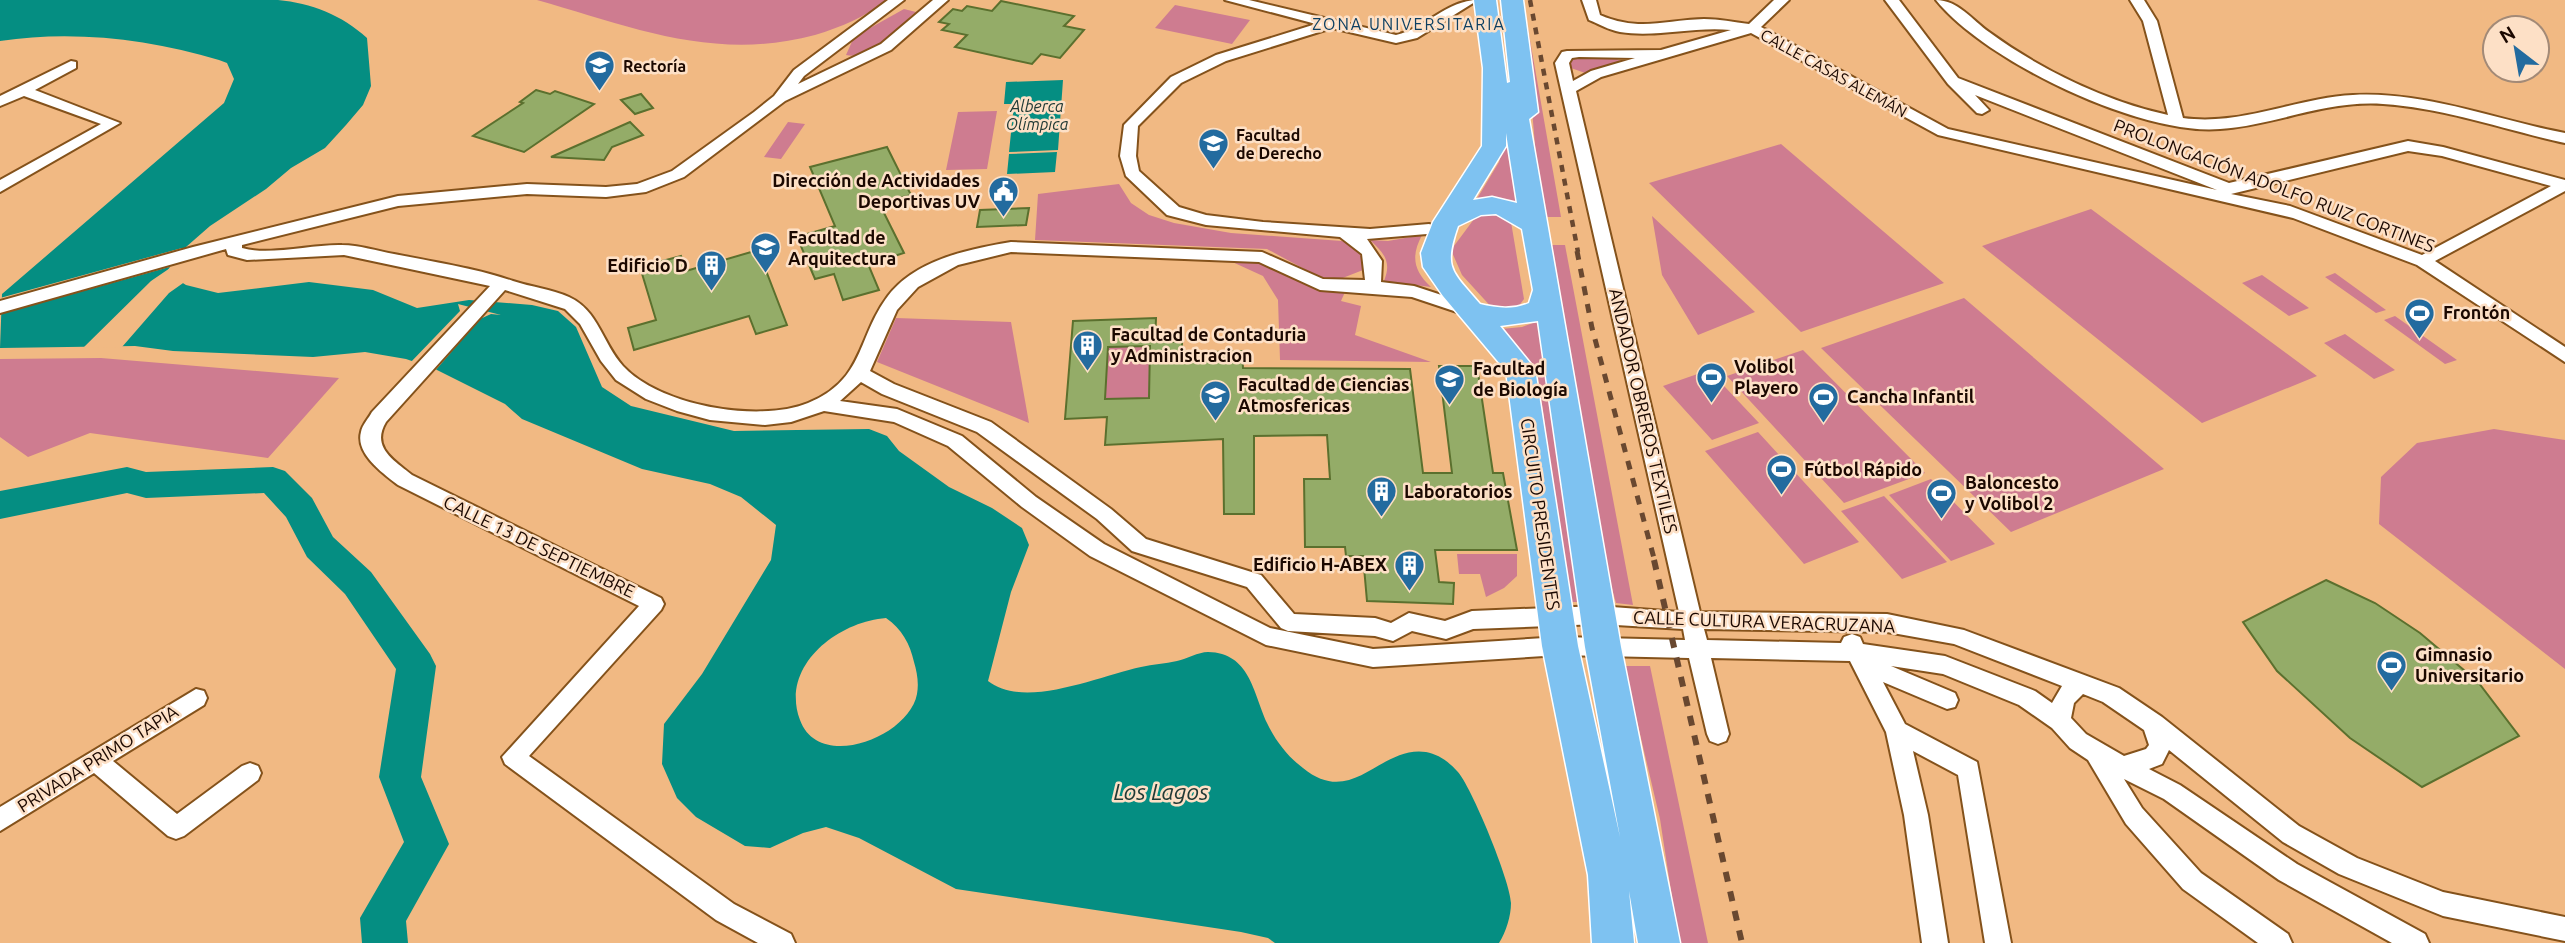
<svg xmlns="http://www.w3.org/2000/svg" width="2565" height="943" font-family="Ubuntu,sans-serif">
  <rect width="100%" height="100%" fill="#f1b983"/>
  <path fill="#ce7c90" d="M537 0H887C865 17 841 27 815 35 715 62 632 27 537 0Z
    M1523 0 1561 217H1545L1537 170Z
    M1175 5 1250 20 1232 44 1155 28Z
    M904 9 916 12C898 26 873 61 846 55L854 37Z
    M1577 56H1611L1621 61 1585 73 1571 68 1569 63Z
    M997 111 987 169 946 170 958 112Z
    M788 122 805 124 781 159 764 157Z
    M1507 131 1516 206 1475 202 1499 162Z
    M1781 144 1938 278 1944 283 1801 332 1649 183Z
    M1119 184 1131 203 1149 215 1174 223 1231 233 1342 241 1358 250 1365 261 1363 270 1335 281 1321 278 1267 249 1035 240 1038 194Z
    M2091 209 2317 376 2202 423 1982 246Z
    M1480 211 1510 216 1524 299 1518 307 1494 310 1462 275 1451 250Z
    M1652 216 1755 312 1698 335 1662 275Z
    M1422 235C1411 256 1413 270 1431 287L1384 281C1392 262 1384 253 1370 240L1388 241Z
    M1552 245H1565L1633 605 1616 603 1609 578Z
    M1228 260 1262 261 1345 292 1341 301 1361 306 1355 335 1431 362 1280 360 1278 300 1263 276Z
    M2335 273 2386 310 2376 313 2325 277Z
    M2262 275 2309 308 2289 316 2242 283Z
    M1964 298 2164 469 2011 532 1821 348Z
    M2395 316 2457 360 2445 364 2384 320Z
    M896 318 1011 322 1029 423 877 362Z
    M1538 321 1547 360 1579 602H1570L1538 377 1501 329 1522 327Z
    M2345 334 2395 370 2374 379 2324 343Z
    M1150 346 1149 398 1105 399 1108 347Z
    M1803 350 1925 473 1844 503 1727 376Z
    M101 358 339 378 268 458 90 433 28 457 0 437V359Z
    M1709 370 1759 423 1712 440 1663 386Z
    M2494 429 2565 440V669L2379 524 2381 477 2417 443Z
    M1758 432 1859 542 1804 564 1705 451Z
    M1931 479 1995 544 1951 561 1889 495Z
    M1884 496 1947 562 1902 579 1841 511Z
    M1457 554H1517V576L1504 588 1486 597 1480 574H1459Z
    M1624 666H1650L1708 943H1679L1660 819Z"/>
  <path fill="#058e82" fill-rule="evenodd" d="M0 0H278C311 3 342 15 367 38L371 86 363 105 346 125 325 148 291 168 266 189 210 226 178 254 168 270 170 275 186 285 218 293 309 282 373 290 417 308 469 300 532 305 558 311 576 327 602 387 631 406 734 431 869 429 887 436 899 451 949 487 992 508 1022 528 1029 545 1011 592 988 681C1025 710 1098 676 1141 667 1153 664 1165 664 1177 661 1187 659 1198 652 1208 652 1250 653 1253 692 1267 723 1275 740 1288 757 1303 768 1353 809 1380 745 1426 752 1438 754 1449 762 1457 771 1471 785 1511 883 1511 903 1511 916 1506 932 1499 943H1275L1268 938 1241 932 956 889 859 838 826 827 803 833 770 848 745 846 696 817 677 798 662 764 664 724 702 674 771 560 776 525 741 497 710 484 642 469 522 419 505 404 435 369 406 359 365 352 313 357 173 351 135 346 0 348 2 294 224 103 234 79 227 63 219 60C149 39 73 30 0 41ZM886 618C902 629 910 644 914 662 917 672 919 683 917 694 909 737 819 772 800 720 780 667 836 622 886 618Z
    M1063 80 1058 150 1009 152 1014 104H1004L1006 82Z
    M1057 152 1055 172 1007 174 1009 154Z"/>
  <path fill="#f1b983" d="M182 248 172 271 186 281 169 293 122 347 83 348 151 281 173 266 0 314V298Z
    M458 304 501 315 491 314 480 319 434 372 409 364 460 311Z"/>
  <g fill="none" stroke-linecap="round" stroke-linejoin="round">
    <path fill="#058e82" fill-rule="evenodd" d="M127 467 146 472 273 467 285 471 312 498 333 537 371 572 430 654 436 666 421 777 449 844 406 921 408 943H362L360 918 404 842 379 777 396 669 345 594 307 557 286 517 264 493 146 498 127 493 0 519V491Z"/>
  </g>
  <path fill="#94ac68" stroke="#5b702e" stroke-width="2" fill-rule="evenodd" d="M1001 1 1074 16 1064 26 1084 30 1060 58 1041 54 1032 64 955 47 967 35 942 30 949 24 939 22 953 9 962 11 967 6 992 11Z
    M536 90 550 94 555 91 594 104 524 152 473 136 523 103 520 102Z
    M641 94 653 108 635 114 621 100Z
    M630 122 643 135 612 147 604 160 551 157Z
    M887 147 911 195 879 203 904 253 868 264 879 290 843 300 834 274 815 279 797 237 835 226 810 167Z
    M1029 208 1026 225 977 227 980 210Z
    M758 250 787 325 756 334 749 316 634 350 628 328 656 320 640 267 681 256 686 271Z
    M1156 318 1155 342H1182V353L1242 351 1243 368 1410 369 1423 473H1452L1439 366H1477L1493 473H1503L1517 550H1435L1439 582 1454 583 1453 604 1367 601 1363 556H1346L1345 547H1305L1304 479H1330L1327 435 1254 436V514H1224L1223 439 1105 445 1107 417 1065 419 1073 321ZM1150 346 1149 398 1105 399 1108 347Z
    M2326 580 2375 603 2420 633 2478 682 2519 736 2422 787 2350 738 2277 671 2243 622Z"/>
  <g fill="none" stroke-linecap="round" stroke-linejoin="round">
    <defs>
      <path id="street" d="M888 0H904L804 76 798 84 881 44 933 0H948L891 50 785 101 684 177 646 192 606 197 527 194 398 206 242 245V248C269 256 313 244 342 245 359 245 377 251 394 254 434 262 475 268 513 281 531 287 551 289 569 297 599 311 602 343 623 366 660 406 759 423 808 403 865 380 857 337 888 296 915 260 969 249 1011 242L1262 252 1323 279 1365 280 1362 254 1340 237 1206 225 1167 215 1126 176 1120 156 1124 125 1171 77 1216 55 1316 24 1225 0H1249L1396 35C1426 28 1447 0 1478 0L1417 38 1396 43 1332 28 1226 61 1181 83 1138 126 1136 156 1139 171 1179 207 1206 215 1263 222 1370 229 1429 224 1447 230V238L1441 239 1427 234 1367 239 1382 261 1381 282 1414 286 1478 307 1481 311 1478 315 1472 317 1412 297 1320 290 1259 262 1011 252 958 265 918 287 897 310 870 371 894 384 991 422 1111 509 1146 539 1261 575 1294 614 1375 618 1391 623 1409 613 1445 621 1472 611 1599 606 1679 612 1555 63 1562 52 1567 51 1661 50 1731 30C1694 26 1656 38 1620 32 1609 30 1599 24 1589 20L1582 0H1596L1600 15C1640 32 1664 20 1704 19 1719 19 1734 22 1749 24L1774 0H1789L1761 27 1948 129 2217 190 1975 95 1989 110 1982 114 1977 113 1948 84 1885 0H1899L1958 78 2229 183 2408 141 2443 147 2565 180V191L2435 261 2565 347V362L2417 265 2293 218 1938 135 1751 33 1601 77 1576 91 1700 612 1887 614 1964 630 2119 688 2162 717 2299 826 2357 858 2443 892 2565 917V941L2443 916 2339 874 2283 842 2169 750 2162 764 2149 769 2180 785 2297 864 2425 934 2429 943H2392L2279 880 2164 799 2124 779 2142 808 2201 873 2288 934 2292 943H2258L2183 889 2126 824 2088 760 2070 748 2052 728 2019 705 1943 674 1891 666 1955 693 1958 700 1955 707 1947 709 1883 682 1905 724 1977 762 2011 943H1985L1958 775 1913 751 1928 815 1948 943H1922L1904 815 1886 732 1850 661 1711 658 1729 734 1726 741 1718 744 1710 741 1707 734 1689 658 1560 655 1373 667 1266 645 1090 556 1022 507 948 446 894 422 824 411 791 422 765 425 710 420 677 411 646 399 616 380 601 361 580 324 565 309 505 290 386 422C371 447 393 460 412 475L661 598 664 604 661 610 529 756 734 904 791 934 795 943H758L716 920 505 764 502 757 639 606 398 485C384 474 355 454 361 432 362 425 369 418 372 412L490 286 344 255 247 260 228 255 226 249 0 313V301L193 247 398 196 527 184 606 187 637 184 672 171 754 112 774 96 794 70ZM1579 57 1635 58 1591 71 1573 81 1569 63 1572 58ZM2408 151 2442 156 2551 186 2422 255 2290 206 2231 194ZM861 382 882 394 977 432 1097 519 1132 551 1247 587 1281 628 1288 631 1375 636 1393 641 1412 631 1446 639 1473 629 1599 624 1683 629 1685 640 1560 637 1373 649 1270 628 1104 544 1036 497 962 436 897 409 840 401ZM1704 629 1887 632 1954 644 2062 686 2052 703 2035 691 1945 656 1863 644 1860 637 1852 634 1844 637 1841 643 1707 640ZM2083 694 2103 702 2144 730 2149 745 2146 749 2124 756 2086 734 2071 718 2074 703Z
        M1936 0C1958 0 1972 20 1989 32 2041 70 2105 101 2168 115L2143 21 2130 0H2144L2157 21 2183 118C2243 126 2295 98 2353 95 2425 91 2496 120 2565 133V143C2505 130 2445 108 2383 104 2326 100 2276 125 2220 129 2142 136 1986 62 1936 0Z
        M71 61 76 62V68L35 90 120 123 0 192V180L101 124 24 96 0 106V96Z
        M196 689 204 691 207 698 204 705 113 761 177 814 242 766 250 763 258 766 261 773 258 780 184 836 176 839 168 836 94 773 0 831V807Z"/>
      <path id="primary" d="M1474 0H1496L1507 83 1510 82 1501 0H1523L1538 112 1529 119 1621 647 1680 943H1638L1629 891 1634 943H1592L1588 875 1542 646 1506 371 1443 296 1423 267 1421 253 1433 222 1482 146 1483 68ZM1506 133 1517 203 1492 197 1473 200 1506 146ZM1496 214 1522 229 1533 290 1529 303C1513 310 1497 308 1480 304 1452 271 1443 269 1458 226L1481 215ZM1538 321 1585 647 1620 837 1578 646 1535 369 1500 326Z"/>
    </defs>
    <use href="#street" stroke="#84521b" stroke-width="4"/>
    <use href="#primary" stroke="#fff" stroke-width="3"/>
    <use href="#street" fill="#fff" fill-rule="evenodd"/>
    <use href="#primary" fill="#7ec2f1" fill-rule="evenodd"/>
    <path stroke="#694830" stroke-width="4.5" stroke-dasharray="7 7" stroke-linecap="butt" d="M1530 0 1578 252"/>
    <path stroke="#694830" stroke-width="5" stroke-dasharray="9 9" stroke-linecap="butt" d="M1577 251 1592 328 1655 562"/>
    <path stroke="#694830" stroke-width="6" stroke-dasharray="10 10" stroke-linecap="butt" d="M1654 560 1742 943"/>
  </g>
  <defs>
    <symbol id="university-pin" viewBox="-11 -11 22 30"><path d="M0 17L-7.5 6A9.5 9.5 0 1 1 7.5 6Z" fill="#236b9f" stroke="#fde0c6"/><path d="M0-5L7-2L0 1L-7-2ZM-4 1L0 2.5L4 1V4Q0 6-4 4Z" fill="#fff"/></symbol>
    <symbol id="civic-pin" viewBox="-11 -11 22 30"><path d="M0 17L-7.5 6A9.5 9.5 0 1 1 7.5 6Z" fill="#236b9f" stroke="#fde0c6"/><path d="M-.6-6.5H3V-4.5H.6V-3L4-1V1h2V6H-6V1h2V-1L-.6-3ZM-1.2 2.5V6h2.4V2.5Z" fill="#fff"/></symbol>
    <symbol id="building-pin" viewBox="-11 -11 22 30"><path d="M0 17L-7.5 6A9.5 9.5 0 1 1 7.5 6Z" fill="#236b9f" stroke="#fde0c6"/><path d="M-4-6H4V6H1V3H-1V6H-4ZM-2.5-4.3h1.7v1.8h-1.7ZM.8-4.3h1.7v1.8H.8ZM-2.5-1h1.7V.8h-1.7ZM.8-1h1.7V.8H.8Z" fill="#fff"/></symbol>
    <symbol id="stadium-pin" viewBox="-11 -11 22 30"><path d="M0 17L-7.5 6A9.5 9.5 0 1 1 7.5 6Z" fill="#236b9f" stroke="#fde0c6"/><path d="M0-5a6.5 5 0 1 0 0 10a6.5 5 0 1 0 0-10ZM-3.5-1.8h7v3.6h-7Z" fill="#fff"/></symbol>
  </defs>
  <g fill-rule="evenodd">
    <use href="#university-pin" x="582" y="48" width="35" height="47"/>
    <use href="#university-pin" x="1196" y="126" width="35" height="47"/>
    <use href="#civic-pin" x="986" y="174" width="35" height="47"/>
    <use href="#university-pin" x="748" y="230" width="35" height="47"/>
    <use href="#building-pin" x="694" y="248" width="35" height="47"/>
    <use href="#stadium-pin" x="2402" y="296" width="35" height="47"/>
    <use href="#building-pin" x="1070" y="328" width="35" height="47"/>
    <use href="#stadium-pin" x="1694" y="360" width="35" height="47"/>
    <use href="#university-pin" x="1432" y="362" width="35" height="47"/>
    <use href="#university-pin" x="1198" y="378" width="35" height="47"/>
    <use href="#stadium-pin" x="1806" y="380" width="35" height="47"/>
    <use href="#stadium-pin" x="1764" y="452" width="35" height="47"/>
    <use href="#building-pin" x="1364" y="474" width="35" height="47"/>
    <use href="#stadium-pin" x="1924" y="476" width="35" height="47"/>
    <use href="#building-pin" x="1392" y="548" width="35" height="47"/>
    <use href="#stadium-pin" x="2374" y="648" width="35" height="47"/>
  </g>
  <g text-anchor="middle" stroke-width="5" stroke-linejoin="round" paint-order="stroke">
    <g font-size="16" letter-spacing="2" fill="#0c3f62" stroke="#fde0c6">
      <text x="1409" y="30">ZONA UNIVERSITARIA</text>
    </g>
    <g font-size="16" font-weight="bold" fill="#1b0800" stroke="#fde0c6" text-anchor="start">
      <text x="623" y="72">Rectoría</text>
      <text x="1236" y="141">Facultad<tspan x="1236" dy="18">de Derecho</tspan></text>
    </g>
    <g font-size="16" fill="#1b0800" stroke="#fde0c6">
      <text transform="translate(1834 73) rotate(29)" y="6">CALLE CASAS ALEMÁN</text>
    </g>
    <g font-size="16" font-style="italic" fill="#213a36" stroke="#fde0c6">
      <text x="1037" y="112">Alberca<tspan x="1037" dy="18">Olímpica</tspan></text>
    </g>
    <g font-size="18" font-weight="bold" fill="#1b0800" stroke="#fde0c6" text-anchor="start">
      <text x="980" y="187" text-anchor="end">Dirección de Actividades<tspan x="980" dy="21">Deportivas UV</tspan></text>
      <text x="788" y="244">Facultad de<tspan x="788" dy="21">Arquitectura</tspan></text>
      <text x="688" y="272" text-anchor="end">Edificio D</text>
      <text x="2443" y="319">Frontón</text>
      <text x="1111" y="341">Facultad de Contaduria<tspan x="1111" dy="21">y Administracion</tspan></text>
      <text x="1734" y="373">Volibol<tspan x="1734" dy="21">Playero</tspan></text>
      <text x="1473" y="375">Facultad<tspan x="1473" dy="21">de Biología</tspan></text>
      <text x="1238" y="391">Facultad de Ciencias<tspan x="1238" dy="21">Atmosfericas</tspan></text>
      <text x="1847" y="403">Cancha Infantil</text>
      <text x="1804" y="476">Fútbol Rápido</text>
      <text x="1965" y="489">Baloncesto<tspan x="1965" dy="21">y Volibol 2</tspan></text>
      <text x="1404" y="498">Laboratorios</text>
      <text x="1387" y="571" text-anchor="end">Edificio H-ABEX</text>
      <text x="2415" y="661">Gimnasio<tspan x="2415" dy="21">Universitario</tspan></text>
    </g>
    <g font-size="18" fill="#1b0800" stroke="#fde0c6">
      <text transform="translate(2274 186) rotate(21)" y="6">PROLONGACIÓN ADOLFO RUIZ CORTINES</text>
      <text transform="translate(1643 411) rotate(77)" y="6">ANDADOR OBREROS TEXTILES</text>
      <text transform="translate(1540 514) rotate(82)" y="6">CIRCUITO PRESIDENTES</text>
      <text transform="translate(539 547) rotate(26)" y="6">CALLE 13 DE SEPTIEMBRE</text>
      <text transform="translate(1764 622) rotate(2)" y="6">CALLE CULTURA VERACRUZANA</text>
      <text transform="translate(98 759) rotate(-32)" y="6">PRIVADA PRIMO TAPIA</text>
    </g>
    <g font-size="23" font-style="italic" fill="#213a36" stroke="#fde0c6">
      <text x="1161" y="800">Los Lagos</text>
    </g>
  </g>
  <g transform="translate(2516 49) rotate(329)"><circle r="33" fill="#fde0c6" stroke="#a38a77" stroke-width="2"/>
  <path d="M0-5L12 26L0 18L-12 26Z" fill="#236b9f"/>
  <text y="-10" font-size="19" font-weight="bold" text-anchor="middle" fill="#1b0800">N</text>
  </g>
</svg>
